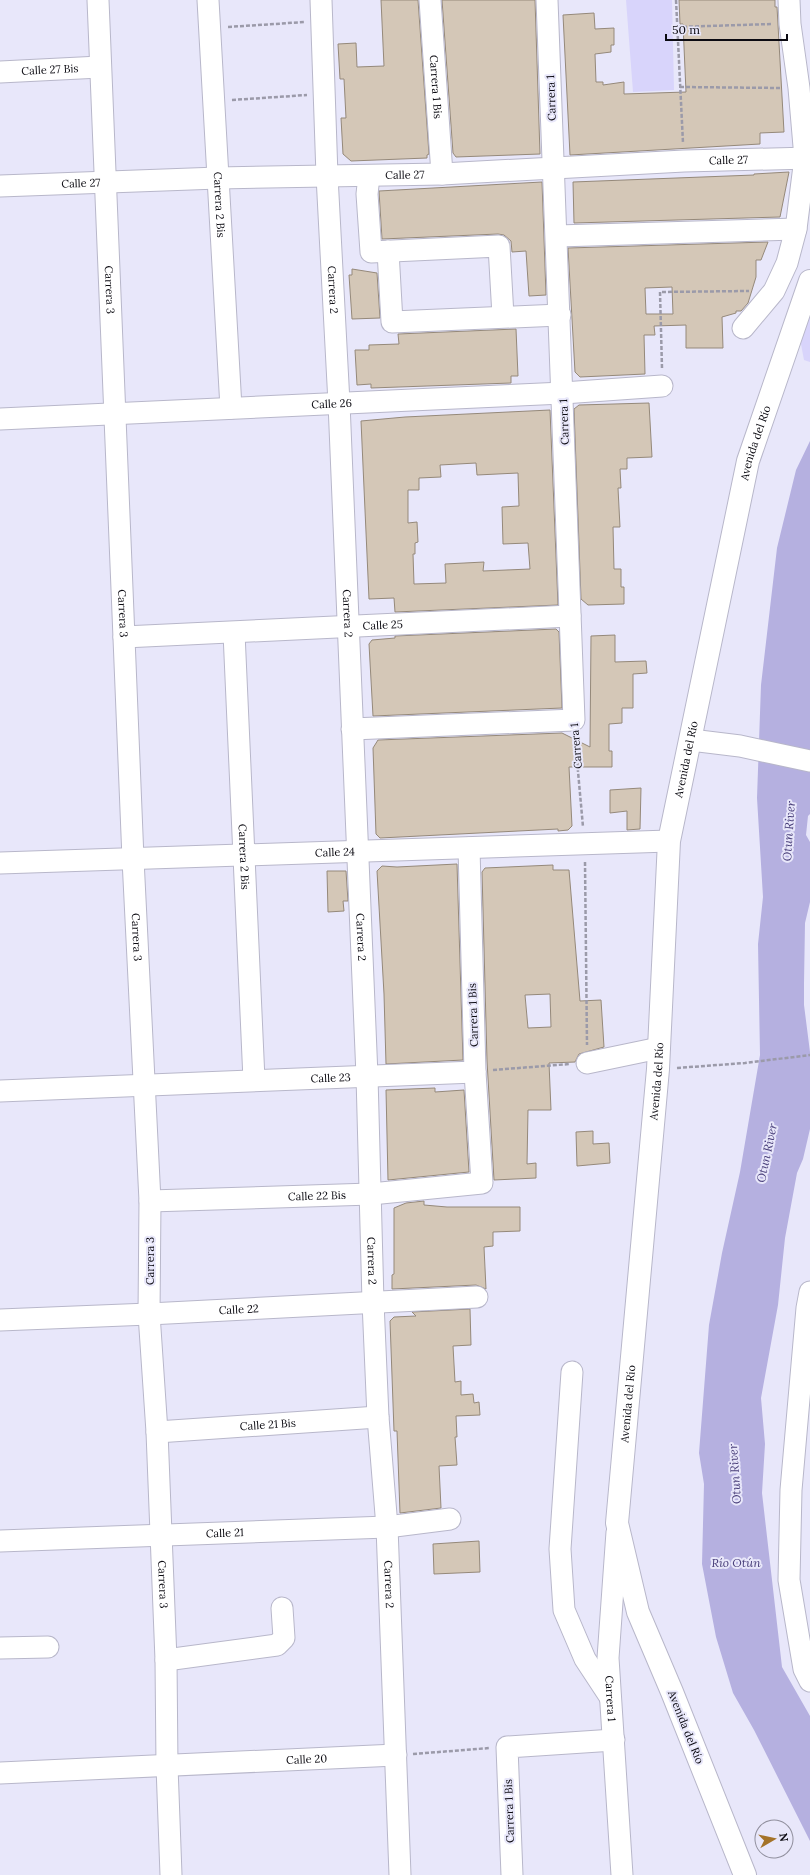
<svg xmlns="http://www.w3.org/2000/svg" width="810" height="1875" font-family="Lora,serif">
  <rect width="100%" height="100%" fill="#e8e7fa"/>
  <path fill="#d8d4fb" d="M626 0H672L674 90 633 92Z
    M810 315V362L804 360 800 339Z"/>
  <path fill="#b5b0e0" d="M810 441V814L808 816 806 835 810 842V902L805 923 804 983V1005L810 1052V1129L803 1159 797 1173 785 1238 778 1305 761 1398 765 1444 762 1493 782 1667 810 1716V1841L754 1730 733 1693 716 1637 702 1564 704 1484 699 1453 709 1325 722 1253 740 1172 760 1055 758 944 763 897 757 798 761 685 777 548 796 470Z"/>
  <path fill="#d4c7b7" stroke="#95897a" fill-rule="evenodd" d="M381 0H418L429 154 427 155V158L351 161 343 154 341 118H346L344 79H340L338 44 356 43 357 67 384 66Z
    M442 0H535L540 154 456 157 453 153Z
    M679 0H775V7H777L784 132 760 133V144L570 155 563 15 594 13 595 29 614 28V45H611V52L595 54 596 82H603V85L624 82V94L686 92 683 24H680Z
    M789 172 780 217 574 223 573 182 754 175V174Z
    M542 182 546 295 529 296 526 251 512 252 511 241 504 235 498 234 382 239 379 191Z
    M768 242 761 260H756V277L748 303 741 311H736V313L722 317 723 348H686V325L654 326 655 335H644L645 374 580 377 575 372 568 248ZM672 287 673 314H646L645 288Z
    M352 269 377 273 380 318 352 319 349 275H352Z
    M516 329 518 376H511V383L371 388V384L357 385 355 350H369V345L399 344 398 334Z
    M649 403 652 457 627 458V469H620L621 488H618L620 527H613L614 569H621V587H624V604L588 605 581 599 574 409 579 405Z
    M550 410 558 605 395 612 394 598 369 599 361 421 405 417ZM476 463 477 475 518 473 519 506 502 507 503 544 528 543 530 569 483 571 484 562 445 564 446 583 414 584 413 554H415V543L418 542 417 522 408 523V490H419V478L441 477 440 465Z
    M556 629 559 632 562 708 373 716 369 644 372 640 395 638V636Z
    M615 635V662L646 661 647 673 633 674V708H622V723L609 724V751H612V767H569L572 826 568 830 558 831V829L380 838 376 834 373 748 378 740 562 733 590 747 591 636Z
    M641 788 640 829 627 830V811L610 813V790Z
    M457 864 463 1060 386 1064 384 994 377 871 382 866 397 867Z
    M553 865V870H569L580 1001 601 1000 604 1047 579 1054 575 1062 549 1063 551 1110H528L527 1164 536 1163V1178L494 1180 487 1061 482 872 485 868ZM550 994 551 1027 528 1028 525 995Z
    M327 871H346L348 901H343L344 911 328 912Z
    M435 1088V1092L464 1090 469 1172 388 1180 386 1090Z
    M593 1131V1144L609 1143 610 1163 577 1166 576 1132Z
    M424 1201V1205L447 1207H520V1231L493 1232V1246L484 1247 486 1289 476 1285 392 1289V1275L394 1274V1208L406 1203Z
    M470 1309 471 1345 453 1346 455 1382 461 1381V1395L473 1394 474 1403 479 1402 480 1415 456 1416 457 1437H455L457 1465 439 1466 441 1508 400 1513 397 1431H394L390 1321 394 1317 416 1316 412 1312Z
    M479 1541 480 1572 434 1574 433 1544Z"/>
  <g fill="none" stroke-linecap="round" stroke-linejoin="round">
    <defs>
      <g id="minor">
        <path id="s1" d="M98 0 133 859 150 1201 149 1314 157 1432 166 1660 167 1766 171 1875"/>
        <path id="s2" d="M208 0 231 408"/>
        <path id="s3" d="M321 0 327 176 339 403 367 1076 373 1302 378 1417 387 1527 400 1875"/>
        <path id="s4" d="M430 0 442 174"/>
        <path id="s5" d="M0 72 100 67"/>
        <path d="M369 176 367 194 371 252 499 246 503 316"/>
        <path id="s6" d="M0 186 218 178 442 174 684 161 810 158"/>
        <path d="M557 236 796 229"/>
        <path d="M388 251 392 322 560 315"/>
        <path d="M743 328 774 291 787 263 796 229 805 158 799 88 790 24 789 0"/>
        <path id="s7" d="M0 419 563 393 662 386"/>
        <path id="s8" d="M234 633 254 1080"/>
        <path id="s9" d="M124 637 570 616"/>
        <path d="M352 729 574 720 547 0"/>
        <path d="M691 740 740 746 810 761"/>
        <path id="s10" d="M0 863 669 841"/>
        <path d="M587 1063 659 1048"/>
        <path id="s11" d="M0 1091 475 1072"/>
        <path id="s12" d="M150 1201 371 1194 482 1183 475 1072 469 848"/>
        <path d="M810 1292 807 1308 791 1490 789 1580 804 1669 810 1681"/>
        <path id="s13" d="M0 1320 149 1314 477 1297"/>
        <path d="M572 1372 560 1549 564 1610 585 1659 610 1697"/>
        <path id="s14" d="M157 1432 378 1417"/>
        <path id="s15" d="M617 1532 608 1658 622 1875"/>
        <path id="s16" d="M0 1541 387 1527 450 1519"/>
        <path d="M0 1648 48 1647"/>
        <path d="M166 1660 277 1645 284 1638 282 1608"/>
        <path id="s17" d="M0 1773 396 1755"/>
        <path d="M512 1875 507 1747 614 1740"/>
      </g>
      <g id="major">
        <path id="s18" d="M745 1875 672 1692 638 1612 617 1523 658 1069 669 841 748 461 810 281"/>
      </g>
    </defs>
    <use href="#minor" stroke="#b8b7ca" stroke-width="23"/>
    <use href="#major" stroke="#b8b7ca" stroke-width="24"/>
    <path stroke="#9b9aa9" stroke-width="2.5" stroke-dasharray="4 2" stroke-linecap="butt" d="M676 0 683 143
      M228 27 305 22
      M677 27 772 24
      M680 87 781 88
      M232 100 307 95
      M662 368 660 292 749 291
      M575 738 583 827
      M585 862 587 1045
      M677 1068 745 1063 810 1055
      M493 1070 570 1064
      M413 1754 490 1748"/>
    <use href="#minor" stroke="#fff" stroke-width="21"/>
    <use href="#major" stroke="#fff" stroke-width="22"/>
  </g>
  <g text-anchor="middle" stroke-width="4" stroke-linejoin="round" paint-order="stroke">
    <g font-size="11" fill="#0b0a11" stroke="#e8e7fa">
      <text dy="4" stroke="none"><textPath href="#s5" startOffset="50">Calle 27 Bis</textPath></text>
      <text dy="4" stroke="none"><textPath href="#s4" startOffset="87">Carrera 1 Bis</textPath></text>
      <text transform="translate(551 98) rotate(-92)" y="4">Carrera 1</text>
      <text dy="4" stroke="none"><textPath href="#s6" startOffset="729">Calle 27</textPath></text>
      <text dy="4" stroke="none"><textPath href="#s6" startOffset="405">Calle 27</textPath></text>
      <text dy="4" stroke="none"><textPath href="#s6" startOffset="81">Calle 27</textPath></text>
      <text dy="4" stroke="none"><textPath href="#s2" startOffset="205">Carrera 2 Bis</textPath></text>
      <text dy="4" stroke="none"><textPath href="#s1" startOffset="290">Carrera 3</textPath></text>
      <text dy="4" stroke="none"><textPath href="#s3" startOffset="290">Carrera 2</textPath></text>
      <text dy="4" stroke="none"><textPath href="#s7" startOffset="332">Calle 26</textPath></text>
      <text transform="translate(564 422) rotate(-92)" y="4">Carrera 1</text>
      <text dy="4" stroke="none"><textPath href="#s18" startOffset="1467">Avenida del Río</textPath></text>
      <text dy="4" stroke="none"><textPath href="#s1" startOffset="614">Carrera 3</textPath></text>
      <text dy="4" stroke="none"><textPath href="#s3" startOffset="614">Carrera 2</textPath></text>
      <text dy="4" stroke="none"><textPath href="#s9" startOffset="259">Calle 25</textPath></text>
      <text transform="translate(576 746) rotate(-95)" y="4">Carrera 1</text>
      <text dy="4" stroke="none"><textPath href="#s18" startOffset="1143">Avenida del Río</textPath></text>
      <text dy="4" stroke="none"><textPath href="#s10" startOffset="335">Calle 24</textPath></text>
      <text dy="4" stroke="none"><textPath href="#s8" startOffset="224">Carrera 2 Bis</textPath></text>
      <text dy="4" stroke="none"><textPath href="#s1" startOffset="938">Carrera 3</textPath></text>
      <text dy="4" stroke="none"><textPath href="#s3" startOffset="938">Carrera 2</textPath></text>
      <text transform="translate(473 1015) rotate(-92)" y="4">Carrera 1 Bis</text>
      <text dy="4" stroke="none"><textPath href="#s11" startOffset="331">Calle 23</textPath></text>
      <text dy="4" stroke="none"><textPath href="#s18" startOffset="819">Avenida del Río</textPath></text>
      <text dy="4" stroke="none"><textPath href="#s12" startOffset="167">Calle 22 Bis</textPath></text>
      <text transform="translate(150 1261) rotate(-90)" y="4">Carrera 3</text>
      <text dy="4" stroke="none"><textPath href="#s3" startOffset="1262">Carrera 2</textPath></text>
      <text dy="4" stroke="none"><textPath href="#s13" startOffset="239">Calle 22</textPath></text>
      <text dy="4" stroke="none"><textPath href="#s18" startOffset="495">Avenida del Río</textPath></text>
      <text dy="4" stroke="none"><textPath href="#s14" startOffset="111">Calle 21 Bis</textPath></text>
      <text dy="4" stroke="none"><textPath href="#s16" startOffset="225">Calle 21</textPath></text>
      <text dy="4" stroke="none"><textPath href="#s1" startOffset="1586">Carrera 3</textPath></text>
      <text dy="4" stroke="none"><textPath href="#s3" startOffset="1586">Carrera 2</textPath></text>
      <text dy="4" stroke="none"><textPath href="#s15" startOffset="167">Carrera 1</textPath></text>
      <text transform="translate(686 1727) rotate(68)" y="4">Avenida del Río</text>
      <text dy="4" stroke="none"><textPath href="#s17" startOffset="307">Calle 20</textPath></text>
      <text transform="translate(509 1811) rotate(-92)" y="4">Carrera 1 Bis</text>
    </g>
    <g font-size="12" font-style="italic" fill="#4a407b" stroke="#e8e7fa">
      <text transform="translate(789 831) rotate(-86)" y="4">Otun River</text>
      <text transform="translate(767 1153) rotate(-78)" y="4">Otun River</text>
      <text transform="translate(735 1474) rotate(-94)" y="4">Otun River</text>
      <text x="736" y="1567">Río Otún</text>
    </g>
  </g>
  <g transform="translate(774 1839) rotate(81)"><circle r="19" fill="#e8e7fa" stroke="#908f9d"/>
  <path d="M0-3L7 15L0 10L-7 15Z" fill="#a47329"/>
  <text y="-6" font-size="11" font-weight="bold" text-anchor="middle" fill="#0b0a11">N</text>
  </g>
  <path d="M666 34v6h121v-6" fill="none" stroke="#0b0a11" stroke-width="2"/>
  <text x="672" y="34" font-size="12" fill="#0b0a11" stroke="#e8e7fa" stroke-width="3" paint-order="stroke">50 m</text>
</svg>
